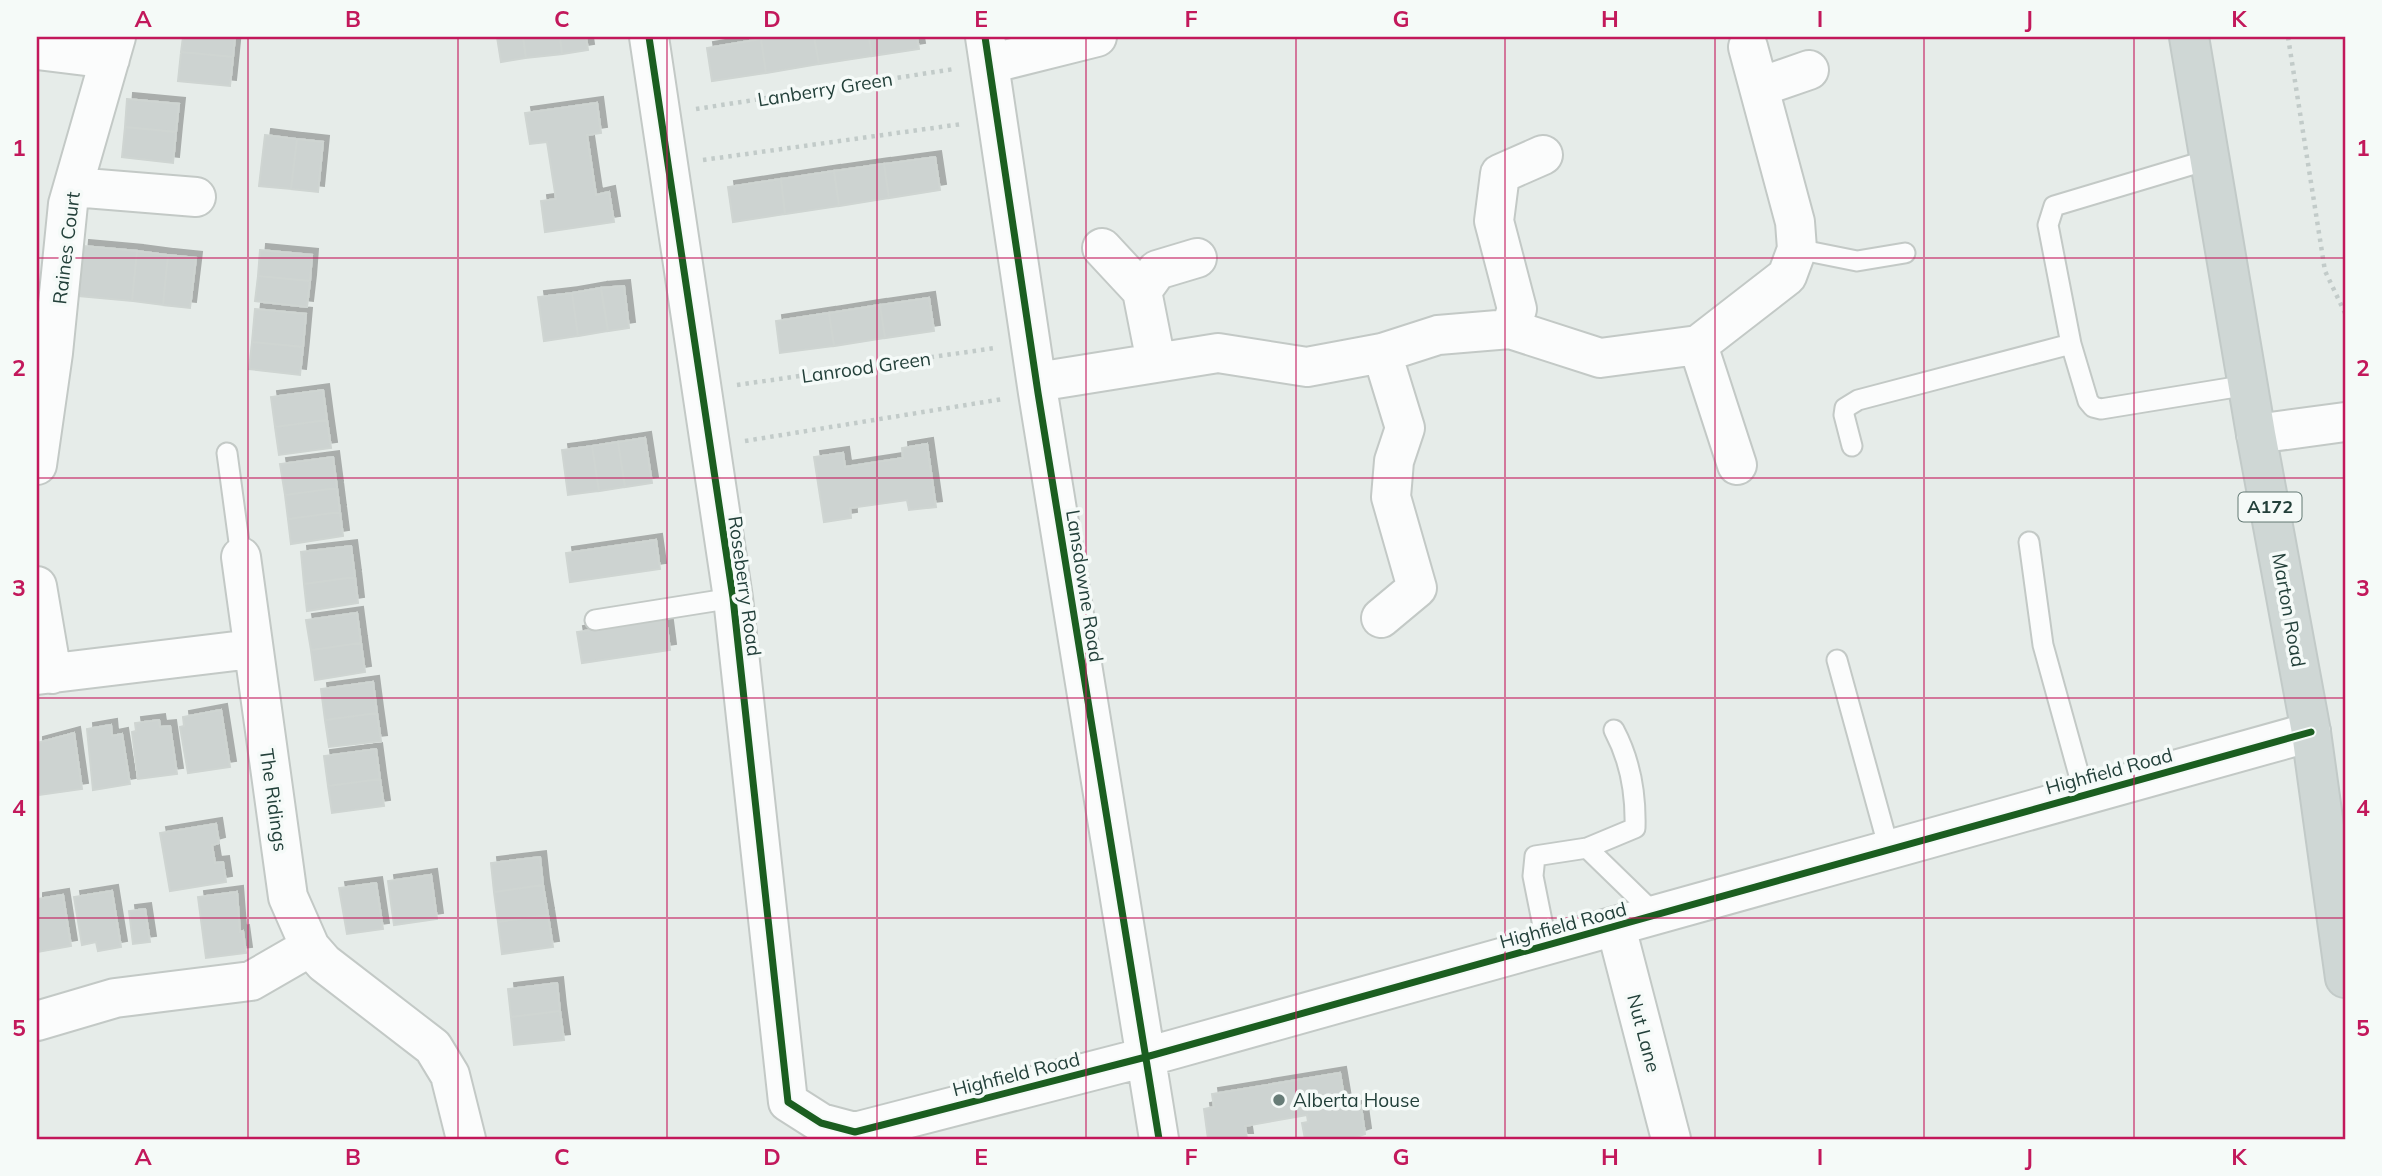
<svg xmlns="http://www.w3.org/2000/svg" width="2382" height="1176" font-family="Mulish,sans-serif">
  <defs>
    <filter id="shadow"><feDropShadow dx="6" dy="-6" stdDeviation="0" flood-color="#0004"/></filter>
  </defs>
  <rect width="100%" height="100%" fill="#e6ece9"/>
  <path fill="#cdd3d1" stroke="#cfd5d2" stroke-width="2" filter="url(#shadow)" d="M183 37H235L233 57 181 52Z
    M497 37H523L526 58 501 62Z
    M523 37H560L562 54 526 58Z
    M560 37H586L588 50 562 54Z
    M780 37H814L819 64 766 73 761 39Z
    M814 37H869L872 56 819 64Z
    M869 37H917L919 49 872 56Z
    M761 39 766 73 712 81 707 48Z
    M181 52 233 57 230 86 178 81Z
    M127 99 179 104 176 132 125 127Z
    M597 103 601 133 587 135 596 195 609 192 614 222 545 232 541 201 556 199 547 142 530 144 525 113Z
    M125 127 176 132 173 163 122 157Z
    M265 135 297 139 291 189 259 186Z
    M297 139 323 142 318 192 291 189Z
    M935 157 940 190 889 198 884 164Z
    M884 164 889 198 839 206 834 171Z
    M834 171 839 206 785 214 781 179Z
    M781 179 785 214 733 222 728 187Z
    M83 246 137 251 132 301 79 296Z
    M260 250 312 255 310 281 258 276Z
    M137 251 168 255 163 305 132 301Z
    M168 255 196 258 190 308 163 305Z
    M258 276 310 281 307 307 255 301Z
    M624 286 629 328 608 331 601 288Z
    M601 288 608 331 578 336 572 293Z
    M572 293 578 336 544 341 538 297Z
    M929 298 934 331 885 338 880 305Z
    M880 305 885 338 834 346 829 313Z
    M255 309 306 314 303 347 252 342Z
    M829 313 834 346 780 353 776 321Z
    M252 342 303 347 300 375 249 369Z
    M323 390 327 420 275 427 271 397Z
    M327 420 331 448 279 455 275 427Z
    M645 438 652 483 625 487 618 442Z
    M618 442 625 487 599 491 592 446Z
    M927 444 936 507 909 510 907 500 850 508 851 518 824 522 814 457 843 453 845 467 903 458 902 448Z
    M592 446 599 491 568 495 562 450Z
    M333 457 337 488 285 495 280 464Z
    M337 488 340 512 288 519 285 495Z
    M340 512 343 536 291 544 288 519Z
    M656 540 660 569 570 582 566 553Z
    M351 546 355 577 304 584 301 552Z
    M355 577 358 603 307 611 304 584Z
    M357 613 361 643 311 650 306 620Z
    M666 619 670 650 582 663 577 632Z
    M361 643 365 672 315 680 311 650Z
    M373 682 377 713 325 720 321 689Z
    M221 710 230 767 188 773 180 727 184 726 183 717Z
    M377 713 381 741 329 747 325 720Z
    M159 720 160 727 170 726 177 774 138 779 132 732 136 731 135 723Z
    M111 725 112 736 122 734 130 784 93 790 87 729Z
    M74 733 82 789 38 795 37 743Z
    M376 749 380 779 328 786 324 756Z
    M380 779 384 806 332 813 328 786Z
    M216 824 219 843 212 845 215 863 223 862 226 882 170 891 160 833Z
    M540 857 543 885 494 892 491 863Z
    M431 875 437 919 394 925 388 881Z
    M376 883 383 929 347 934 339 888Z
    M543 885 548 915 498 922 494 892Z
    M112 891 121 947 98 951 96 942 82 945 74 897Z
    M237 892 240 932 243 931 246 953 206 958 198 897Z
    M63 895 71 946 37 952V899Z
    M145 909 150 942 133 944 129 911Z
    M548 915 553 947 502 954 498 922Z
    M557 983 560 1011 511 1017 508 989Z
    M560 1011 564 1040 514 1045 511 1017Z
    M1340 1073 1346 1109 1361 1106 1365 1134 1350 1139H1305L1302 1123 1308 1122 1307 1115 1245 1126 1247 1139H1208L1204 1109 1214 1107 1212 1094Z"/>
  <g fill="none" stroke-linecap="round" stroke-linejoin="round">
    <defs>
      <path id="lane" d="M1797 249 1857 261 1905 253
        M2071 344 2048 225 2054 206 2211 159
        M1852 446 1844 415 1845 408 1858 400 2071 344 2088 401 2093 407 2101 409 2248 385
        M227 453 241 557
        M2029 542 2043 645 2084 793
        M595 620 733 598
        M1837 660 1889 849
        M1587 848 1657 916
        M1547 946 1533 876 1535 856 1587 848 1635 828C1636 794 1630 760 1614 730"/>
      <path id="street" d="M649 37 733 598 788 1102 821 1123 855 1132 1146 1057 2311 732
        M985 37 1038 393 1159 1139
        M37 50 110 59
        M989 64 1097 37
        M1760 87 1809 70
        M73 187 196 197
        M1102 248 1142 291 1156 362
        M1142 291 1157 270 1197 258
        M1510 329 1517 309 1494 221 1500 174 1543 155
        M1698 345 1737 465
        M1037 382 1218 353 1307 367 1382 353 1438 335 1510 329 1600 358 1698 345 1787 276 1797 249 1795 222 1748 47
        M2256 434 2345 422
        M37 465 53 353 68 204 116 37
        M241 557 288 897 310 947 324 963 433 1047 450 1075 466 1139
        M37 586 52 674
        M1381 618 1417 588 1391 497 1394 461 1405 428 1382 353
        M37 675 252 649
        M1616 927 1671 1139
        M37 1021 115 998 251 981 310 947"/>
      <path id="primary" d="M2189 37 2256 434 2311 732 2345 978"/>
    </defs>
    <use href="#lane" stroke="#c3c9c6" stroke-width="23"/>
    <use href="#street" stroke="#c3c9c6" stroke-width="42"/>
    <use href="#primary" stroke="#c2cac8" stroke-width="42"/>
    <path stroke="#c2cbc9" stroke-width="4.5" stroke-dasharray="3.5 5" stroke-linecap="butt" d="M2288 37 2325 271 2345 313
      M696 109 954 69
      M703 160 962 124
      M737 385 995 348
      M745 441 1003 399"/>
    <use href="#lane" stroke="#fbfcfc" stroke-width="19"/>
    <use href="#street" stroke="#fbfcfc" stroke-width="38"/>
    <use href="#primary" stroke="#cfd7d5" stroke-width="38"/>
    <defs>
      <path id="cycleway" d="M649 37 733 598 788 1102 821 1123 855 1132 1146 1057 2311 732
        M985 37 1038 393 1159 1139"/>
    </defs>
    <use href="#cycleway" stroke="#f5faf8" stroke-width="11"/>
    <use href="#cycleway" stroke="#1b5e20" stroke-width="7"/>
  </g>
  <path fill="none" stroke="#c2185b" stroke-width="2" stroke-opacity="0.55" d="M248 37V1139M458 37V1139M667 37V1139M877 37V1139M1086 37V1139M1296 37V1139M1505 37V1139M1715 37V1139M1924 37V1139M2134 37V1139M37 258H2345M37 478H2345M37 698H2345M37 918H2345"/>
  <circle fill="#677c77" stroke="#f5faf8" stroke-width="2.5" cx="1279" cy="1100" r="7"/>
  <g text-anchor="middle" stroke-width="7" stroke-linejoin="round" paint-order="stroke">
    <rect fill="#f5faf8" stroke="#627873" stroke-width="2" x="2238.5" y="492.5" width="63" height="29" rx="5"/>
    <g font-size="18" font-weight="bold" fill="#23403a">
      <text x="2270" y="513">A172</text>
    </g>
    <g font-size="19" fill="#23403a" stroke="#f5faf8">
      <text transform="translate(825 89) rotate(-9)" y="7">Lanberry Green</text>
      <text transform="translate(66 248) rotate(-83)" y="7">Raines Court</text>
      <text transform="translate(866 367) rotate(-8)" y="7">Lanrood Green</text>
      <text transform="translate(745 586) rotate(82)" y="7">Roseberry Road</text>
      <text transform="translate(1085 586) rotate(81)" y="7">Lansdowne Road</text>
      <text transform="translate(2289 610) rotate(80)" y="7">Marton Road</text>
      <text transform="translate(2109 771) rotate(-15)" y="7">Highfield Road</text>
      <text transform="translate(274 800) rotate(82)" y="7">The Ridings</text>
      <text transform="translate(1563 925) rotate(-15)" y="7">Highfield Road</text>
      <text transform="translate(1644 1033) rotate(75)" y="7">Nut Lane</text>
      <text transform="translate(1016 1074) rotate(-14)" y="7">Highfield Road</text>
    </g>
    <g font-size="19" fill="#23403a" stroke="#f5faf8" text-anchor="start">
      <text x="1293" y="1107">Alberta House</text>
    </g>
  </g>
  <rect width="2382" height="1176" fill="none" stroke="#f5faf8" stroke-width="77"/>
  <rect x="38" y="38" width="2306" height="1100" fill="none" stroke="#c2185b" stroke-width="2.5"/>
  <g font-size="23" text-anchor="middle" font-weight="bold" fill="#c2185b">
    <text x="143" y="27">A</text>
    <text x="353" y="27">B</text>
    <text x="562" y="27">C</text>
    <text x="772" y="27">D</text>
    <text x="981" y="27">E</text>
    <text x="1191" y="27">F</text>
    <text x="1401" y="27">G</text>
    <text x="1610" y="27">H</text>
    <text x="1820" y="27">I</text>
    <text x="2029" y="27">J</text>
    <text x="2239" y="27">K</text>
    <text x="19" y="156">1</text>
    <text x="2363" y="156">1</text>
    <text x="19" y="376">2</text>
    <text x="2363" y="376">2</text>
    <text x="19" y="596">3</text>
    <text x="2363" y="596">3</text>
    <text x="19" y="816">4</text>
    <text x="2363" y="816">4</text>
    <text x="19" y="1036">5</text>
    <text x="2363" y="1036">5</text>
    <text x="143" y="1165">A</text>
    <text x="353" y="1165">B</text>
    <text x="562" y="1165">C</text>
    <text x="772" y="1165">D</text>
    <text x="981" y="1165">E</text>
    <text x="1191" y="1165">F</text>
    <text x="1401" y="1165">G</text>
    <text x="1610" y="1165">H</text>
    <text x="1820" y="1165">I</text>
    <text x="2029" y="1165">J</text>
    <text x="2239" y="1165">K</text>
  </g>
</svg>
